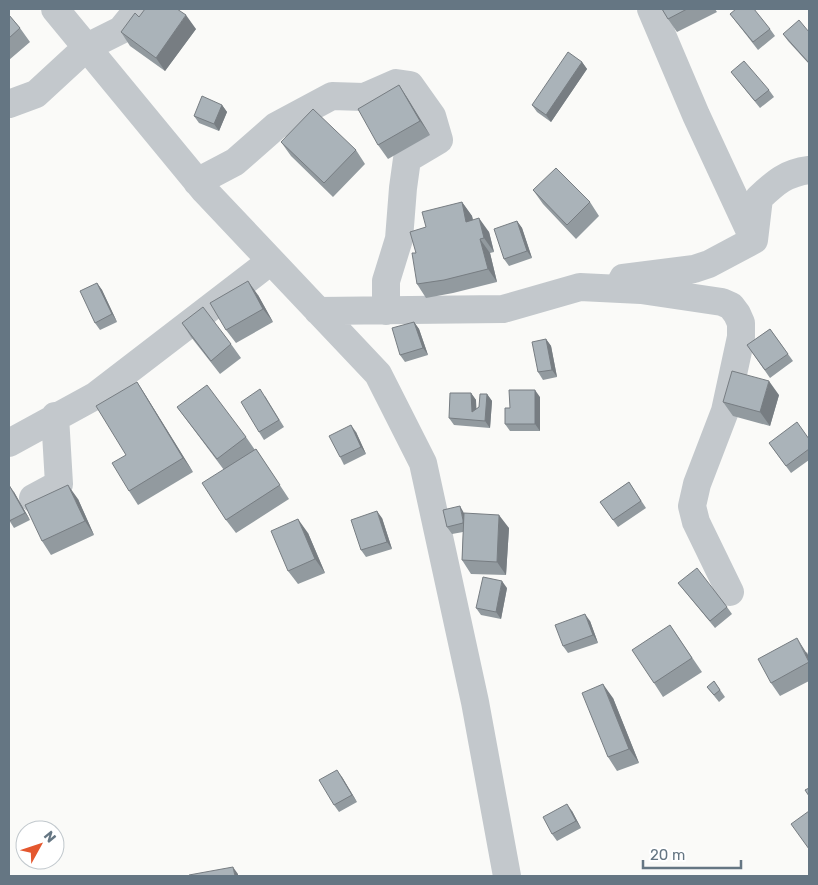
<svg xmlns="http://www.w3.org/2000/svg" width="818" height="885" font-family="Rubik,sans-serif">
  <rect width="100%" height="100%" fill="#fafaf8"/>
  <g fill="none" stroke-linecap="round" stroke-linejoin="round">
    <path stroke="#c3c8cc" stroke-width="28" d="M55 9 205 191 378 374 423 463 475 702 507 876
      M9 104 36 94 87 47 121 30 138 9
      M197 182 235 162 276 126 332 96 364 97 396 83 410 85 432 116 439 140 407 159 403 188 399 239 386 281V311
      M754 240 759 198C776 182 786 173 809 170
      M623 278 694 269 709 264 754 240 696 115 651 9
      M318 311 503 309 580 287 641 290 722 302 731 306 737 314 741 323V337L725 411 697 484 692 506 696 522 730 592
      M9 443 95 396 271 261
      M33 498 59 484 55 416"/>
  </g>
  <path fill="#929a9f" d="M662 9H715L717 12 677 32 668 19Z
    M730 14 770 29 775 36 758 50Z
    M9 15 20 28 30 42 9 60Z
    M139 17 196 29 165 71 130 46 121 32Z
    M809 32V64L788 41 783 34Z
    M582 62 587 69 551 122 537 112 532 105Z
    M731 72 769 90 774 97 760 108Z
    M399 85 408 99 430 135 388 159 378 145Z
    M222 105 227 112 219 131 199 123 194 116Z
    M281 142 356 150 365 164 333 197 291 156Z
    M533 190 590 202 599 216 576 239 543 204Z
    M462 202 472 216 473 220 489 232 494 252 490 253 497 282 453 293 426 298 417 284 416 253 426 227Z
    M517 221 522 228 532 258 509 266 504 259Z
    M97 283 102 290 117 322 100 330 95 323Z
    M258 295 273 322 236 343 226 330Z
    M414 322 419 329 428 355 405 362 400 355Z
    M182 323 231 344 241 358 220 374 191 337Z
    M770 329 793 361 770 378 747 345Z
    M546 339 551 346 557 377 543 380 538 372Z
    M137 382 146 396 193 472 138 505 129 491 126 455Z
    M471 393 476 400V409L479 407 487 394 492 401 490 428 454 425 449 418Z
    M779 395 770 426 733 416 723 402Z
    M265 396 284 427 264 440 259 432Z
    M540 397V431H510L505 424 510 408Z
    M177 407 246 437 255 450 256 449 289 499 236 533 226 520 224 470Z
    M356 432 366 454 344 465 340 457Z
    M809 439V460L791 473 769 443Z
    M629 482 646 508 618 527 600 502Z
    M14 492 30 520 14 528 9 520Z
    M78 499 94 535 51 555 42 541Z
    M465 513 509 528 506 575 471 574 462 560 463 532 452 534 447 527Z
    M382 518 392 549 366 557 361 550Z
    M308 533 325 573 298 584 288 571Z
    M678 583 727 607 732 614 715 628Z
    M507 588 501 619 481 615 476 608Z
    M590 621 598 643 568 653 563 646Z
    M670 625 702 672 663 697 654 683Z
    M807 652 809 657V681L780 696 771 683Z
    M714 681 725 697 719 702 707 687Z
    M613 698 639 763 617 771 608 757Z
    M342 777 357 802 339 812 334 805Z
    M572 811 581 828 557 841 552 834Z"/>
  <path fill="#777d82" d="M186 15 196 29 165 71 156 58Z
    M582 62 587 69 551 122 546 115Z
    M399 85 408 99 430 135 420 121Z
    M222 105 227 112 219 131 214 124Z
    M462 202 472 216 476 235 466 222Z
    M479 218 489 232 494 252 484 238Z
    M517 221 522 228 532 258 527 251Z
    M480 239 490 253 497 282 488 269Z
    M248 281 258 295 273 322 263 309Z
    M97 283 102 290 117 322 112 314Z
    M414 322 419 329 428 355 423 348Z
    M546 339 551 346 557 377 552 370Z
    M769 381 779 395 770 426 760 412Z
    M137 382 146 396 193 472 183 458Z
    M535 390 540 397V431L535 424Z
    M471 393 476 400 477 419 472 412Z
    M487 394 492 401 490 428 485 421Z
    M351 425 356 432 366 454 361 447Z
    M9 485 14 492 30 520 25 513Z
    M68 485 78 499 94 535 85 521Z
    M460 506 464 513V523Z
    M377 511 382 518 392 549 387 542Z
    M499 515 509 528 506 575 497 562Z
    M298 519 308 533 325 573 315 559Z
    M502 581 507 588 501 619 496 612Z
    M585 614 590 621 598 643 593 635Z
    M797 638 809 657V661Z
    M603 684 613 698 639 763 629 749Z
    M337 770 342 777 357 802 352 795Z
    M567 804 572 811 581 828 576 821Z
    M233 867 238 874V876H235Z"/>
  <path fill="#aab3b9" stroke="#777d82" d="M145 9H177L186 15 156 58 121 32 135 13 139 17Z
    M662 9H687L668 19Z
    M736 9H754L770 29 753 42 730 14Z
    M9 15 20 28 9 38Z
    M799 20 809 32V63L783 34Z
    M568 52 582 62 546 115 532 105Z
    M744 61 769 90 755 101 731 72Z
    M399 85 420 121 378 145 358 109Z
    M202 96 222 105 214 124 194 116Z
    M313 109 356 150 324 183 281 142Z
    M556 168 590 202 567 225 533 190Z
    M462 202 466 222 479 218 484 238 480 239 488 269 444 280 417 284 412 253H416L410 232 426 227 422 212Z
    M517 221 527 251 504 259 494 229Z
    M248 281 263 309 226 330 210 303Z
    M97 283 112 314 95 323 80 291Z
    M203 307 231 344 211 361 182 323Z
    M414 322 423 348 400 355 392 328Z
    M770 329 788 354 765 370 747 345Z
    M546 339 552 370 538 372 532 342Z
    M732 371 769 381 760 412 723 402Z
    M137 382 183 458 129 491 112 463 126 455 96 406Z
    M207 385 246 437 217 459 177 407Z
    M260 389 279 420 259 432 241 402Z
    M509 390H535V424H505V408H510Z
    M450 393H471L472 412 479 407 480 394H487L485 421 449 418Z
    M797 422 809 439V449L786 466 769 443Z
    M351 425 361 447 340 457 329 436Z
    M256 449 280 485 226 520 202 483Z
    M629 482 641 501 613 520 600 502Z
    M9 485 25 513 9 521Z
    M68 485 85 521 42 541 25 505Z
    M460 506 463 520V523L447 527 443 510Z
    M377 511 387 542 361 550 351 520Z
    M464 513 499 515 497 562 462 560Z
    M298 519 315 559 288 571 271 531Z
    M697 568 727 607 710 621 678 583Z
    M483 577 502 581 496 612 476 608Z
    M585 614 593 635 563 646 555 625Z
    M670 625 692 658 654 683 632 650Z
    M797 638 809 662 771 683 758 659Z
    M714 681 720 690 714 695 707 687Z
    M603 684 629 749 608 757 582 693Z
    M337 770 352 795 334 805 319 780Z
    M809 788V796L805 790Z
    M567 804 576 821 552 834 543 817Z
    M809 811V849L791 824Z
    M233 867 235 876H189V875Z"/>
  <rect width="818" height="885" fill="none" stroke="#657683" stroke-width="20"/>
  <g transform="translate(40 845) rotate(50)"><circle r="24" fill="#ffffff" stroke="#c1c8cd"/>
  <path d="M0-4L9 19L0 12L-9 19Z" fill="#e4572e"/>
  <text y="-8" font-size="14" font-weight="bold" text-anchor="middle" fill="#657683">N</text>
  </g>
  <path d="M643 860v8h98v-8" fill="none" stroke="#657683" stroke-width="2.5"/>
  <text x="650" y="860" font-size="15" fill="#657683" stroke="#ffffff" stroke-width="4" paint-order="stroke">20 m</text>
</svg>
